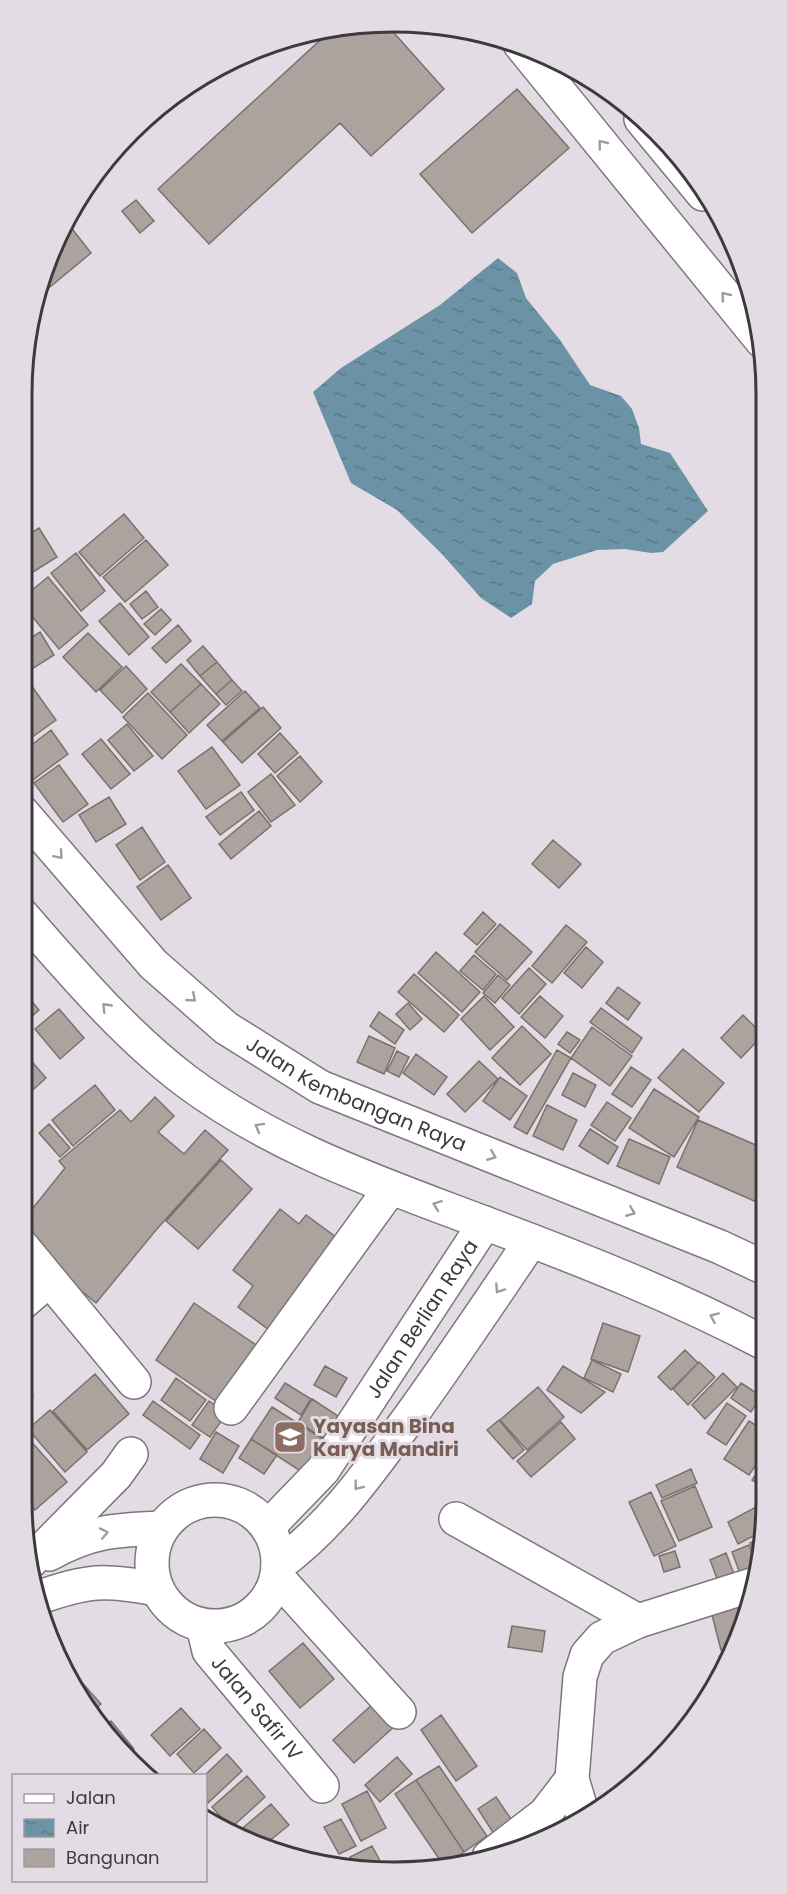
<svg xmlns="http://www.w3.org/2000/svg" width="787" height="1894" font-family="Poppins,sans-serif">
  <defs>
    <pattern id="water-ripples" width="26" height="14" patternUnits="userSpaceOnUse" patternTransform="scale(1.5)"><rect width="26" height="14" fill="#6b93a5"/><path d="M2 4q2-2 4 0t4 0M15 11q2-2 4 0t4 0" fill="none" stroke="#597988"/></pattern>
  </defs>
  <rect width="100%" height="100%" fill="#e3dce4"/>
  <path fill="url(#water-ripples)" d="M498 258 517 273 526 298 560 340 590 385 621 396 632 409 639 428 641 444 670 453 708 511 663 552 651 553 625 549 597 550 553 564 535 581 532 604 511 618 481 598 441 553 397 510 351 483 313 392 341 368 440 305Z"/>
  <path fill="#aca39f" stroke="#7a726d" stroke-width="1.5" d="M369 22 386 24 444 89 371 156 340 123 209 244 158 189 328 33Z
    M517 89 569 148 472 233 420 174Z
    M136 200 154 221 140 233 122 211Z
    M69 225 91 253 44 292 39 286 41 274Z
    M124 514 144 538 100 576 79 552Z
    M39 528 57 557 22 579 21 539Z
    M146 540 168 565 125 602 103 577Z
    M76 553 105 591 81 611 51 573Z
    M48 577 88 625 59 649 21 603V599Z
    M146 591 158 607 142 619 130 604Z
    M120 603 149 637 129 655 99 621Z
    M161 609 171 620 155 635 144 624Z
    M21 615 32 631 21 639Z
    M178 625 191 641 166 663 152 648Z
    M40 632 54 655 21 676V644Z
    M88 633 122 667 96 692 63 657Z
    M203 646 217 662 200 676 187 660Z
    M217 662 232 680 216 694 200 676Z
    M181 664 201 684 170 712 151 692Z
    M126 666 147 689 122 713 100 690Z
    M26 678 56 720 21 745V681Z
    M232 680 242 691 226 705 216 694Z
    M201 684 220 704 189 733 170 712Z
    M245 691 260 708 222 741 207 725Z
    M148 693 187 735 162 759 123 717Z
    M263 707 281 728 242 763 223 742Z
    M127 724 153 756 134 771 108 740Z
    M51 730 68 754 26 785 21 778V753Z
    M280 733 298 753 275 773 258 754Z
    M101 739 130 774 111 789 82 754Z
    M212 747 240 785 206 809 178 771Z
    M300 756 322 782 300 802 277 776Z
    M59 765 88 804 63 822 34 783Z
    M271 774 295 805 271 822 248 792Z
    M241 792 254 810 220 835 206 817Z
    M109 797 126 824 96 842 79 815Z
    M259 811 271 826 231 859 219 844Z
    M142 827 165 862 140 880 116 845Z
    M553 840 581 864 559 888 532 864Z
    M168 865 191 898 161 920 137 887Z
    M483 912 496 924 477 945 464 934Z
    M500 924 532 952 507 980 475 952Z
    M566 925 587 942 552 983 532 966Z
    M586 947 603 962 582 988 564 973Z
    M436 952 480 992 462 1012 418 973Z
    M474 955 496 974 483 990 460 971Z
    M529 968 546 984 519 1014 502 998Z
    M414 974 459 1015 444 1032 398 992Z
    M498 975 510 985 495 1003 483 993Z
    M618 987 640 1003 628 1020 606 1003Z
    M484 996 514 1027 490 1050 461 1019Z
    M540 996 563 1016 545 1038 521 1017Z
    M29 998 39 1010 21 1026V1005Z
    M408 1003 422 1019 410 1030 396 1014Z
    M601 1008 642 1038 632 1053 590 1022Z
    M59 1009 84 1038 60 1059 35 1029Z
    M379 1012 404 1030 395 1044 370 1026Z
    M743 1015 763 1035 741 1058 721 1038Z
    M522 1026 551 1054 520 1085 492 1058Z
    M592 1027 632 1056 610 1086 571 1058Z
    M567 1032 580 1040 570 1053 558 1044Z
    M369 1036 395 1048 384 1074 357 1062Z
    M21 1049 46 1078 25 1097 21 1092Z
    M683 1049 724 1083 699 1112 658 1078Z
    M557 1050 571 1058 527 1134 514 1127Z
    M397 1051 409 1057 399 1077 387 1071Z
    M416 1054 447 1077 434 1095 403 1073Z
    M479 1061 498 1079 465 1112 447 1094Z
    M631 1067 651 1080 632 1107 612 1094Z
    M573 1073 596 1085 585 1107 562 1095Z
    M500 1077 527 1096 510 1120 483 1101Z
    M95 1085 115 1110 73 1146 52 1120Z
    M654 1089 699 1117 674 1157 629 1128Z
    M155 1097 174 1116 158 1132 184 1154 205 1130 228 1150 156 1230 96 1303 21 1241V1223L65 1168 59 1161 120 1110 131 1122Z
    M607 1102 631 1118 615 1141 591 1125Z
    M547 1105 577 1120 563 1150 533 1136Z
    M698 1120 765 1149V1195L761 1204 677 1167Z
    M49 1124 70 1148 60 1157 39 1133Z
    M590 1129 618 1147 608 1164 579 1146Z
    M629 1139 670 1157 659 1184 617 1166Z
    M221 1160 252 1189 198 1249 166 1221Z
    M280 1209 299 1224 306 1215 344 1243 276 1335 238 1307 253 1286 233 1270Z
    M194 1303 262 1349 223 1406 156 1360Z
    M603 1323 640 1336 628 1372 591 1359Z
    M685 1350 698 1363 671 1390 658 1377Z
    M592 1360 621 1374 613 1392 584 1378Z
    M699 1362 715 1377 688 1405 673 1389Z
    M325 1366 347 1378 336 1397 314 1385Z
    M563 1366 605 1392 581 1413 547 1390Z
    M723 1373 737 1387 705 1419 692 1405Z
    M95 1374 129 1414 87 1450 53 1411Z
    M176 1378 206 1400 190 1421 161 1400Z
    M21 1383 33 1397 21 1407Z
    M285 1383 311 1399 301 1415 275 1398Z
    M741 1383 761 1396 751 1412 731 1398Z
    M538 1387 564 1417 527 1450 500 1420Z
    M766 1398V1420L756 1413Z
    M312 1399 338 1416 324 1439 298 1422Z
    M153 1401 200 1435 190 1449 143 1415Z
    M209 1401 227 1413 210 1437 192 1425Z
    M727 1403 746 1416 726 1445 707 1433Z
    M272 1407 326 1441 305 1474 251 1439Z
    M50 1410 87 1452 65 1472 28 1429Z
    M499 1420 524 1450 513 1459 487 1430Z
    M749 1421 766 1432V1450L749 1475 724 1459Z
    M561 1422 575 1439 531 1477 517 1461Z
    M21 1430 67 1482 35 1510 21 1494Z
    M216 1432 239 1446 223 1473 200 1459Z
    M251 1439 277 1455 264 1474 239 1458Z
    M766 1459V1489L752 1480Z
    M691 1469 697 1483 662 1498 656 1485Z
    M695 1486 712 1527 679 1541 661 1501Z
    M651 1492 676 1546 654 1556 629 1502Z
    M756 1507 763 1519 761 1532 738 1544 728 1522Z
    M760 1539 757 1557 750 1543Z
    M749 1545 756 1563 754 1570 741 1576 732 1552Z
    M675 1551 680 1567 664 1572 659 1556Z
    M726 1553 734 1574 718 1581 710 1560Z
    M750 1598 746 1620 732 1647 721 1650 710 1607Z
    M512 1626 545 1631 542 1652 508 1647Z
    M303 1643 334 1679 300 1708 269 1671Z
    M70 1669 101 1704 93 1711 69 1670Z
    M375 1702 396 1725 354 1763 333 1740Z
    M181 1708 200 1729 170 1756 151 1735Z
    M441 1715 477 1766 456 1781 421 1730Z
    M111 1721 134 1749 126 1756 113 1746 103 1728Z
    M204 1729 221 1748 194 1773 177 1754Z
    M227 1754 242 1771 208 1803 204 1776Z
    M397 1757 412 1774 380 1802 365 1785Z
    M439 1766 487 1836 464 1852 416 1780Z
    M247 1776 265 1797 231 1828 212 1807Z
    M416 1780 464 1852 444 1866 395 1794Z
    M367 1791 386 1828 361 1841 342 1804Z
    M496 1797 513 1822 494 1834 478 1809Z
    M271 1804 289 1825 267 1843 240 1834 238 1832Z
    M341 1819 356 1846 339 1854 324 1827Z
    M372 1846 384 1868 357 1869 350 1857Z
    M347 1859 353 1869 335 1866Z"/>
  <g fill="none" stroke-linecap="round" stroke-linejoin="round">
    <defs>
      <g id="minor">
        <path d="M520 44 762 341"/>
        <path d="M641 119 703 194"/>
        <path d="M21 1245 134 1382"/>
        <path d="M21 1304 49 1280"/>
        <path d="M231 1408 390 1189"/>
        <circle cx="215" cy="1563" r="63"/>
        <path d="M456 1519 638 1621"/>
        <path id="s1" d="M268 1527 323 1470 485 1223"/>
        <path d="M49 1554C91 1531 114 1530 161 1528"/>
        <path d="M31 1561 116 1475 131 1454"/>
        <path d="M278 1565C332 1526 370 1471 409 1418 451 1360 491 1300 531 1241"/>
        <path d="M277 1577 399 1712"/>
        <path d="M37 1598C88 1580 104 1579 156 1589"/>
        <path id="s2" d="M203 1626 209 1651 322 1786"/>
        <path d="M584 1819 572 1779 580 1677 587 1655 602 1638 638 1621 752 1585"/>
        <path d="M489 1857 545 1814 572 1779"/>
      </g>
      <g id="major">
        <path id="s3" d="M21 811 153 964 226 1028 320 1087 720 1247 765 1268"/>
        <path d="M21 914C72 972 124 1034 186 1081 277 1149 382 1184 487 1224 581 1259 677 1297 766 1344"/>
      </g>
    </defs>
    <use href="#minor" stroke="#7d777d" stroke-width="36"/>
    <use href="#major" stroke="#7d777d" stroke-width="36"/>
    <use href="#minor" stroke="#fff" stroke-width="33"/>
    <use href="#major" stroke="#fff" stroke-width="33"/>
  </g>
  <defs><path id="oneway-chevron" d="M-2-3.5L2.5 0L-2 3.5" fill="none" stroke-width="1.6" stroke-linecap="round" stroke-linejoin="round" transform="scale(1.5)"/></defs>
  <g stroke="#9e9c9e">
    <use href="#oneway-chevron" transform="translate(602 144) rotate(-129)"/>
    <use href="#oneway-chevron" transform="translate(725 296) rotate(-129)"/>
    <use href="#oneway-chevron" transform="translate(59 855) rotate(49)"/>
    <use href="#oneway-chevron" transform="translate(192 998) rotate(41)"/>
    <use href="#oneway-chevron" transform="translate(106 1007) rotate(-134)"/>
    <use href="#oneway-chevron" transform="translate(259 1127) rotate(-151)"/>
    <use href="#oneway-chevron" transform="translate(492 1156) rotate(22)"/>
    <use href="#oneway-chevron" transform="translate(437 1205) rotate(-160)"/>
    <use href="#oneway-chevron" transform="translate(631 1212) rotate(22)"/>
    <use href="#oneway-chevron" transform="translate(499 1289) rotate(124)"/>
    <use href="#oneway-chevron" transform="translate(714 1317) rotate(-156)"/>
    <use href="#oneway-chevron" transform="translate(358 1486) rotate(128)"/>
    <use href="#oneway-chevron" transform="translate(104 1533) rotate(-11)"/>
  </g>
  <defs>
    <symbol id="university-square" viewBox="-11 -11 22 22"><rect x="-9" y="-9" width="18" height="18" rx="4" fill="#8d6e63" stroke="#e3dce4"/><path d="M0-5L7-2L0 1L-7-2ZM-4 1L0 2.5L4 1V4Q0 6-4 4Z" fill="#fff"/></symbol>
  </defs>
  <g fill-rule="evenodd">
    <use href="#university-square" x="271" y="1418" width="38" height="38"/>
  </g>
  <g text-anchor="middle" stroke-width="6" stroke-linejoin="round" paint-order="stroke">
    <g font-size="20" fill="#3d3a3d" stroke="#e3dce4">
      <text dy="7" stroke="none"><textPath href="#s3" startOffset="446">Jalan Kembangan Raya</textPath></text>
      <text dy="7" stroke="none"><textPath href="#s1" startOffset="260">Jalan Berlian Raya</textPath></text>
      <text dy="7" stroke="none"><textPath href="#s2" startOffset="100">Jalan Safir IV</textPath></text>
    </g>
    <g font-size="20" font-weight="bold" fill="#785e54" stroke="#e3dce4" text-anchor="start">
      <text x="313" y="1433">Yayasan Bina<tspan x="313" dy="23">Karya Mandiri</tspan></text>
    </g>
  </g>
  <path d="M0 0H787V1894H0ZM394 32H394A362 362 0 0 1 756 394V1500A362 362 0 0 1 394 1862H394A362 362 0 0 1 32 1500V394A362 362 0 0 1 394 32Z" fill="#e3dce4" fill-rule="evenodd"/>
  <path fill="none" stroke="#3d3a3d" stroke-width="3" d="M394 32H394A362 362 0 0 1 756 394V1500A362 362 0 0 1 394 1862H394A362 362 0 0 1 32 1500V394A362 362 0 0 1 394 32Z"/>
  <rect x="12" y="1774" width="195" height="108" fill="#e3dce4" stroke="#a19ba1" stroke-width="1.5"/>
  <rect x="24" y="1794" width="30" height="9" fill="#ffffff" stroke="#a19ba1" stroke-width="1.5"/>
  <text x="66" y="1804" font-size="18" fill="#3d3a3d">Jalan</text>
  <rect x="24" y="1819" width="30" height="18" fill="url(#water-ripples)" stroke="#a19ba1" stroke-width="1.5"/>
  <text x="66" y="1834" font-size="18" fill="#3d3a3d">Air</text>
  <rect x="24" y="1849" width="30" height="18" fill="#aca39f" stroke="#a19ba1" stroke-width="1.5"/>
  <text x="66" y="1864" font-size="18" fill="#3d3a3d">Bangunan</text>
</svg>
